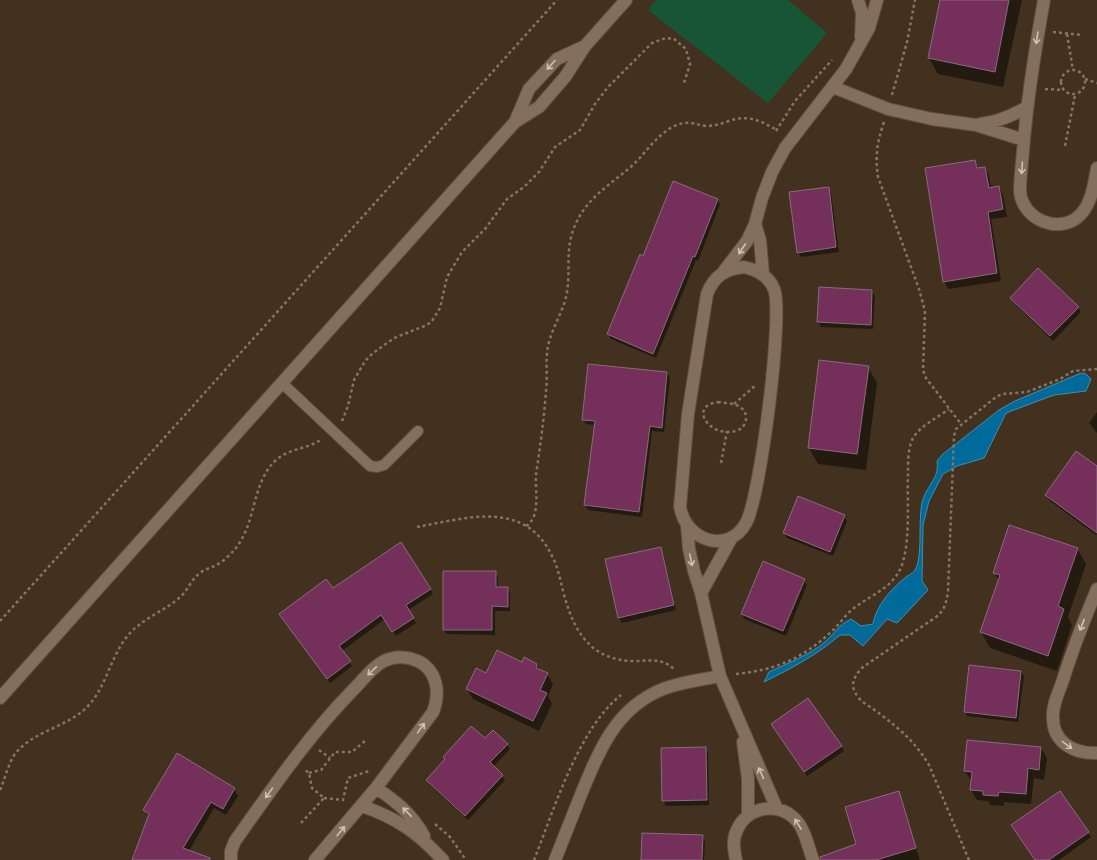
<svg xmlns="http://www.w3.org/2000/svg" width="1097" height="860" viewBox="0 0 1097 860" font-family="Raleway,sans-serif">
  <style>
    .green { fill: #185536 }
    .water { fill: #006a9a; stroke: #468dab }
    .shadow { fill: #0007 }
    .building { fill: #742f5b; stroke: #876d7b }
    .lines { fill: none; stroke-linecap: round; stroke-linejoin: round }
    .lane-casing { stroke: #5f4f3f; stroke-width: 12 }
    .street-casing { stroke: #5f4f3f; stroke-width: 14 }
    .path { stroke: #847666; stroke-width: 2.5; stroke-dasharray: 3 3; stroke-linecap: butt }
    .lane { stroke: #836f5b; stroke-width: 10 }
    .street { stroke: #836f5b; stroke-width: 12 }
    .oneway { stroke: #d0c2b5 }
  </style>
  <rect width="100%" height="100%" fill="#42311e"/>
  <path class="green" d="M656 0H788L827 33 768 103 648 10Z"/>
  <path class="water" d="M1081 373 1086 374 1091 379 1086 391 1054 395 1006 413 984 458 957 466 943 474 929 501 923 525 922 581 928 590 897 623 887 619 863 646 850 635H840C817 655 792 668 764 682L769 672C788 663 810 655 826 641 836 632 837 626 851 619L861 626 873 624C876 606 891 589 906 577 908 575 914 573 915 570 923 558 918 520 922 503 925 487 940 479 937 461L943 454 999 410 1015 401Z"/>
  <path class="shadow" d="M943 0H1022L1003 87 938 74 929 58Z
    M975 161 979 169 985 168 989 175 991 188 999 187 1003 195 1007 217 991 219 1001 281 948 289 944 281Z
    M828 188 831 193 839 252 801 257 798 252Z
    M717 199 720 204 698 261 696 260 656 358 611 339 608 334 644 257Z
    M820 288 872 291 875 296 873 329 821 327 818 322Z
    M1011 298 1078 307 1081 312 1053 341 1014 303Z
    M868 367 877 383 866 470 818 464 809 448Z
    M667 373 670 378 664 432 652 431 642 517 588 510 585 505 595 425 586 424 583 420Z
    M1097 412V433L1089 423Z
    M1097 467V534L1096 535 1050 501 1046 495Z
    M844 516 847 521 833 556 787 538 784 533Z
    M660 548 663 553 676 610 622 623 619 618Z
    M1077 548 1086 564 1068 617 1072 625 1057 671 990 648 981 632 999 581 994 572Z
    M495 572 498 577V588H508L510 593V611H495V635L447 634 444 630Z
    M804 580 807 585 786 636 744 619 742 614Z
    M332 589H430L433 594 408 610 416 623 396 636 385 619 342 651 352 666 330 683 280 614Z
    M522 663 537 665 540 671 547 674 553 684 548 696 552 704 539 731 473 699 467 689 486 675Z
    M1021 672 1024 676 1018 722 967 716 965 711Z
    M775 729 841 746 844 751 807 776Z
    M485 740 507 744 510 749 493 767 505 780 468 820 430 785 427 780 446 760Z
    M705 748 708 753 709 805 666 806 663 801Z
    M1041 748 1047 758 1044 780 1034 778 1031 804 1004 802V806L990 805 988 801 977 800 971 790 972 782 965 771Z
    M234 789 238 796 226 815 214 808 189 851 211 860H133L149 817 144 810Z
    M898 792 920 860H824L858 845Z
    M1088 833 1091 837 1059 860H1036Z
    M702 836 705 840 704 860H642Z"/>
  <path class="building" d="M940 0H1009L995 72 928 58Z
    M975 160 977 168 985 167 989 188 999 186 1003 209 988 212 997 273 943 282 925 168Z
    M673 181 718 199 695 257 693 256 653 354 607 334 640 254 643 256Z
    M829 187 836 247 797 253 789 192Z
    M1038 268 1079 307 1050 336 1010 298Z
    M819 287 872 290 871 325 817 322Z
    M819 360 869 366 857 454 808 448Z
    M588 364 667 372 662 428 650 426 639 512 584 505 595 421 582 420Z
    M1076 451 1097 466V533L1045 495Z
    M798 496 845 515 830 552 783 533Z
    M1009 525 1078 548 1058 606 1064 609 1048 656 980 632 1000 575 993 573Z
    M401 542 431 589 406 605 414 618 392 632 381 615 339 646 351 661 327 679 279 614 326 579 333 588Z
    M661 547 674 605 618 618 605 559Z
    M763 561 805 579 783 631 741 614Z
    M443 571H496V587H508V607L492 606V630H443Z
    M497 650 522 662 524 657 537 664 536 668 548 673 540 690 547 693 533 721 466 689 476 668 486 673Z
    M969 665 1021 671 1016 718 964 712Z
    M808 698 842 746 804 772 771 724Z
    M471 726 485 738 493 730 508 744 490 762 503 775 465 816 426 780 445 759 443 757Z
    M967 740 1041 747 1039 770 1028 768 1026 794 999 792 998 796 983 795V791L970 790 972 772 964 771Z
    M706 747 707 800 662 801 661 748Z
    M177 753 235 788 223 809 211 802 183 848 210 858V860H132L149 814 143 810Z
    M899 791 916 848 876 860H820V857L856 844 845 807Z
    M1060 791 1089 832 1049 860H1035L1011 825Z
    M642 833 703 835 702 860H641Z"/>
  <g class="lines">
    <g class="lane-casing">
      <path id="lane" d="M282 383 370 466 377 467 384 465 418 431"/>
    </g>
    <g class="street-casing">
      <path id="street" d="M858 0 862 13 861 37
        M1044 0C1035 50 1027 100 1023 151 1022 164 1020 178 1020 191 1022 220 1061 236 1081 214 1092 202 1094 184 1097 168
        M833 87 888 109 932 119 976 125 1024 140
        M515 122 529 89 557 59 585 46
        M980 124C998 122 1012 116 1027 107
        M755 224 760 240 763 274
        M744 267C757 270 769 276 774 289 784 313 760 499 746 523 728 555 686 541 680 507L688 414 707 294C714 276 725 269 744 267Z
        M724 271 747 241 755 224 762 198 772 172 785 148 846 69 869 28 877 0
        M687 526 689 549 694 571 701 593 720 676 777 809
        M1097 589C1084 620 1072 651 1062 683 1058 694 1052 706 1053 718 1053 743 1075 754 1097 753
        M701 593 732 537
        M0 698 515 122 539 107 565 77 585 46 626 0
        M743 742 748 779V815
        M376 788C396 801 413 815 424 836
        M362 806C397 818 418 833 443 860
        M231 860V851L235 841C272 789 308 736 353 690 362 681 372 667 384 661 400 653 423 658 432 674 439 687 438 699 433 712L376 788 315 860
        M555 860C564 837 573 815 582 792 600 749 616 708 663 689 681 682 701 680 720 676
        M736 860C734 850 732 840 737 830 746 808 776 801 794 818 805 828 808 847 813 860"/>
    </g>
    <path class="path" d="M1053 32 1082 35
      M1067 34 1073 70
      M1061 82a12 12 0 1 1 24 0a12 12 0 1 1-24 0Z
      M1085 79 1097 83
      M1045 89 1063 90
      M892 95 907 42 915 0
      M884 122C877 142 875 156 878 177L919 289 925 311 923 370 926 378 961 424
      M776 131 795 101 832 60
      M1065 146 1075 95
      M718 402C725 403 734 403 740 407 750 413 747 428 736 431 709 438 688 406 718 402Z
      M734 404 756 385
      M342 421 348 406 354 380 365 361 373 353 394 338 427 325 432 321 440 308 447 277 462 252 485 229 507 199 524 187 539 172 555 147 580 130 595 104 608 87 652 43 666 38 674 39 686 49 690 64 684 83
      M721 463 727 431
      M526 526C541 517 535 491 536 475 540 447 544 420 546 391 548 377 545 361 548 346 552 327 564 311 567 292 571 267 564 247 577 221 590 195 613 183 634 164 648 150 664 125 685 123 692 122 698 125 706 126 714 126 721 124 729 121 748 114 761 121 777 130
      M417 527C466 518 525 499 552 556 558 567 560 579 563 591 569 613 575 631 592 647 602 655 615 660 629 661 646 662 660 656 674 669
      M0 621 557 0
      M736 674C775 670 802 659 831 632 839 625 845 615 854 608 874 593 898 586 904 558 910 533 907 500 908 473 908 463 908 450 912 440 919 426 937 418 949 409
      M319 750 330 758
      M309 773 321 770 335 752H352L366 740
      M0 790C5 779 8 764 15 754 33 731 65 728 86 708 107 688 110 655 130 633 144 618 164 611 179 598 188 591 191 579 200 573 205 569 211 568 216 565 223 562 230 555 235 549 257 523 251 483 276 460 290 448 308 449 322 439
      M324 798 343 800 348 778 369 771
      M301 823 324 798 312 788 309 773 305 770
      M435 824 450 837 466 860
      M534 860C554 810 578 729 621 695
      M969 860 929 765C916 743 900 729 880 714 873 708 860 702 856 694 849 683 856 674 863 667L936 617C945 610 946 603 948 592L954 436 956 429 996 397 1002 394 1027 392 1060 379 1073 371 1097 369"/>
    <use href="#lane" class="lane"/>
    <use href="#street" class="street"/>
  </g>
  <defs><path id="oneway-shaft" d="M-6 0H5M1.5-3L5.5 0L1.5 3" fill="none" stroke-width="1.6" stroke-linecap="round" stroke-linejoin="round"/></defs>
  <g class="oneway">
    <use href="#oneway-shaft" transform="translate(1037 38) rotate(99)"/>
    <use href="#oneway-shaft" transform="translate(551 65) rotate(132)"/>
    <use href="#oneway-shaft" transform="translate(1022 168) rotate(94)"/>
    <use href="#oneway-shaft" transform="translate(742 249) rotate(123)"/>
    <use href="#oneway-shaft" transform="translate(691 560) rotate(78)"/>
    <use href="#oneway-shaft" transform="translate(1082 625) rotate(111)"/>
    <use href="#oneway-shaft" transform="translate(372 671) rotate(136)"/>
    <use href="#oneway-shaft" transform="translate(421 728) rotate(-54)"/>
    <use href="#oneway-shaft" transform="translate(1067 745) rotate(36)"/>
    <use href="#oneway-shaft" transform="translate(761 773) rotate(-114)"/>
    <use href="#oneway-shaft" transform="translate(269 793) rotate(126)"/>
    <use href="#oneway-shaft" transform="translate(407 812) rotate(-134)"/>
    <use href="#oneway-shaft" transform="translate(798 824) rotate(-122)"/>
    <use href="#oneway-shaft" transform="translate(341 831) rotate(-50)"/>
  </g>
</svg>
